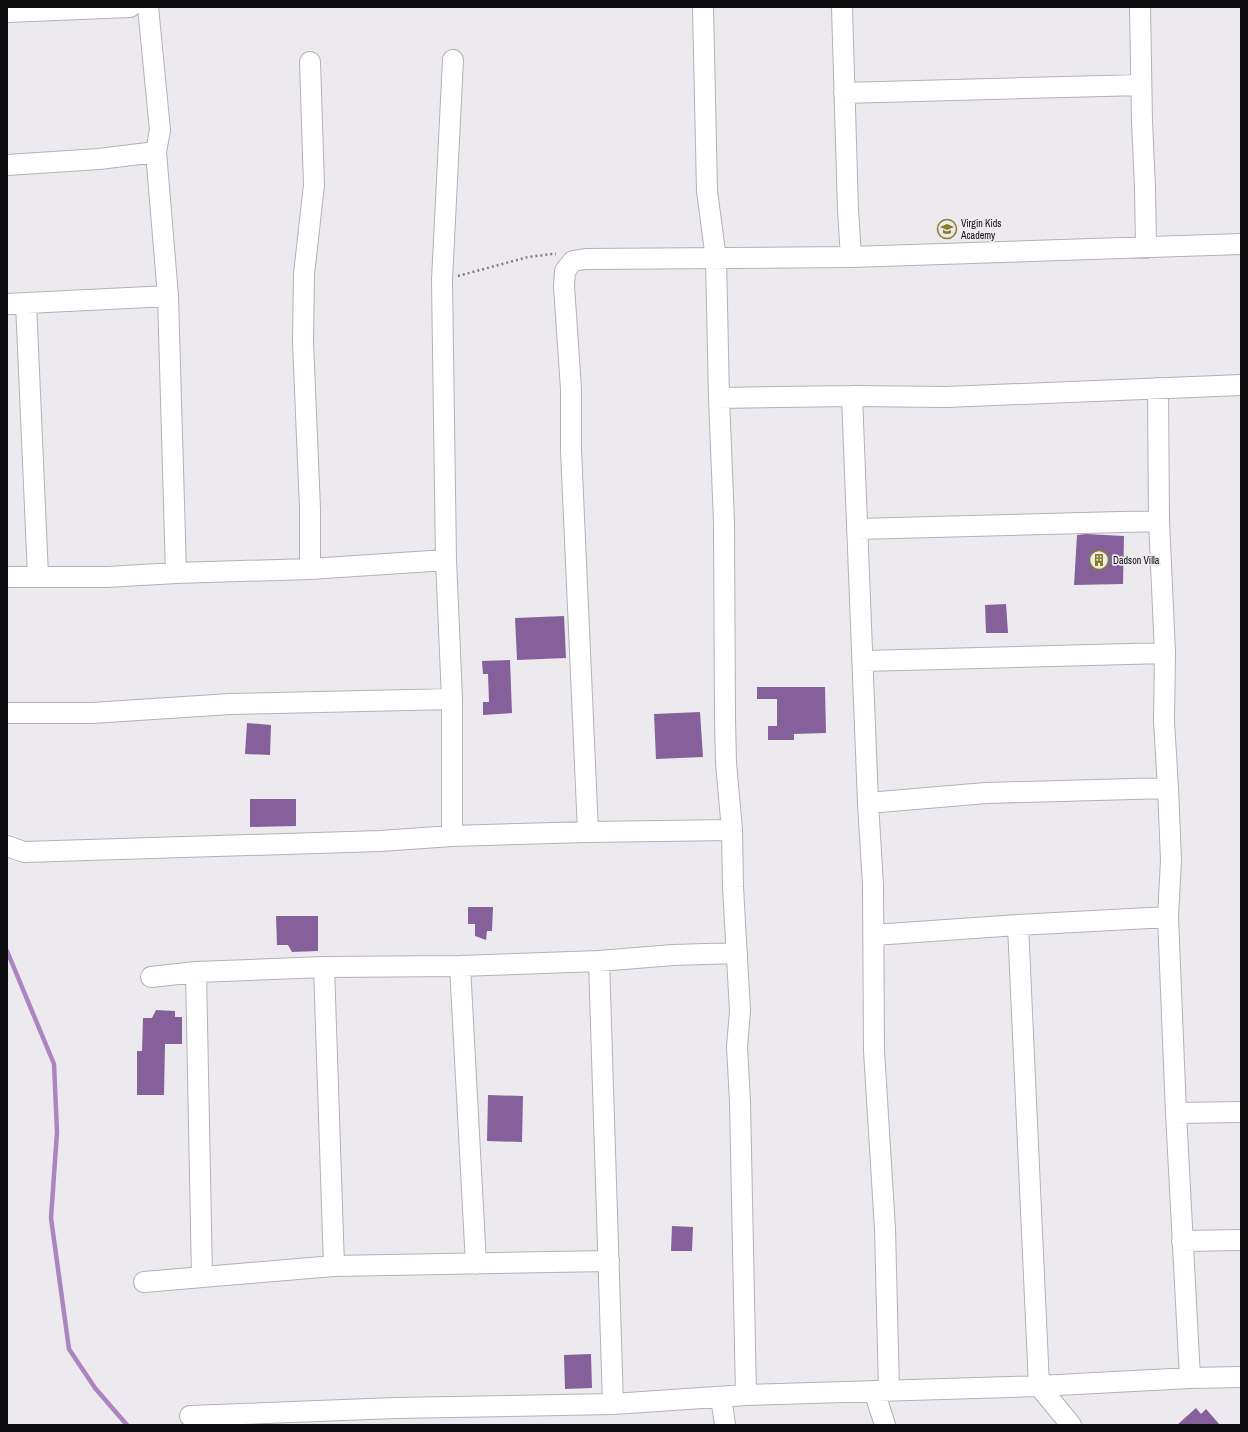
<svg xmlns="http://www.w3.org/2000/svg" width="1248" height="1432" viewBox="0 0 1248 1432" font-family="'Archivo Narrow',sans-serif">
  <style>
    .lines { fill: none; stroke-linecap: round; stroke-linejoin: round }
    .stream { stroke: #ab84c0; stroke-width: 4.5 }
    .building { fill: #86609a }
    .minor-casing { stroke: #b4b1b6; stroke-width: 22 }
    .path { stroke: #817f83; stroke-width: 2.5; stroke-dasharray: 2 3; stroke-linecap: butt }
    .minor { stroke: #fff; stroke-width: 20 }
    .labels { text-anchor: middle; stroke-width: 3.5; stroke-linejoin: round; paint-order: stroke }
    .poi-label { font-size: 10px; fill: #0d0c0e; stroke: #edeaef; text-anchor: start }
  </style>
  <rect width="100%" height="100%" fill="#edeaef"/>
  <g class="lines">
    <path class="stream" d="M7 951 54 1064 57 1132 51 1218 69 1349 95 1388 127 1425"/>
  </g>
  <path class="building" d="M1086 534 1124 536 1123 584 1074 585 1077 535Z
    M1006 604 1008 633H986L985 605Z
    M564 616 566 658 517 660 515 618Z
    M510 660 512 713 483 715V702H489L488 674H483L482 661Z
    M757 687H825L826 733 794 734V740H768V726H777V699H757Z
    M700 712 703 757 656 759 654 714Z
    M247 723 271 725 270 755 245 754Z
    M250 799H296V826L250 827Z
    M468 907H493L492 931H487L486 940 475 936V924H468Z
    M276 916H318V951L292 952 288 945H277Z
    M156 1010 175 1011V1017H182V1044H165L164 1095H137V1051H142L143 1018H152Z
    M488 1095 523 1096 522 1142 487 1141Z
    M672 1226 693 1227 692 1251H671Z
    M591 1354 592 1388 565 1389 564 1355Z
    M1196 1408 1201 1414 1206 1409 1220 1425H1177Z"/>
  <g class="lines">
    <g class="minor-casing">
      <path id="minor" d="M148 7 160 130 156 152 168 296 176 573
        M842 7 848 210 851 257
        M1140 7 1142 122 1145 188 1146 248
        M7 12 130 7
        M310 62 314 185 304 274 303 342 310 509V569
        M844 93 1141 85
        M7 165 99 159 156 152
        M26 303 38 576
        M7 304 168 296
        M1158 388 1159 521 1165 653 1164 721 1168 788 1171 860 1168 917 1176 1113 1190 1378
        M852 396 868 803 873 885 874 1051 885 1229 889 1390
        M719 398 852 396 946 397 1241 385
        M857 529 1159 521
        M7 577H107L176 573 310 569 446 560
        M863 661 1165 653
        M7 713H92L230 704 452 699
        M868 803 986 793 1168 788
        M588 832 571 450V389L564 286 565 271 573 261 585 259 851 257 1241 244
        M452 836V699L446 560 442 280 453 60
        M7 846 24 852 380 841 452 836 588 832 732 830
        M1018 925 1039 1386 1071 1425
        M874 935 1018 925 1168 917
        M599 961 613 1404
        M460 966 476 1264
        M324 967 334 1266
        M196 972 202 1277
        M151 977 196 972 324 967 460 966 599 961 673 955 737 953
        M1176 1113 1241 1112
        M1182 1241 1241 1240
        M144 1282 334 1266 609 1261
        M874 1391 885 1425
        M746 1395 1039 1386 1190 1378 1241 1377
        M721 1397 725 1425
        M190 1416 395 1408 613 1404 746 1395 740 1102 737 1047 740 1011 733 887 732 830 726 763 725 720 724 522 719 398 716 259 707 191 703 7"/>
    </g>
    <path class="path" d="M458 276 528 257 552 254H556"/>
    <use href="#minor" class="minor"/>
  </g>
  <defs>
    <g id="school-ring" transform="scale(1)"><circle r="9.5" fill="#edeaef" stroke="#877e25" stroke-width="1.5"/><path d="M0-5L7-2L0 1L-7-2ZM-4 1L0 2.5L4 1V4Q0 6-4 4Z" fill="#877e25"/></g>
    <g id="building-ring" transform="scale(1)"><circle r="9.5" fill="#edeaef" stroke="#877e25" stroke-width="1.5"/><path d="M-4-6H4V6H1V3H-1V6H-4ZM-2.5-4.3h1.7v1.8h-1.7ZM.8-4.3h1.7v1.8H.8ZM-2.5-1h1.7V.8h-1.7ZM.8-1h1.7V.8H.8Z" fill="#877e25"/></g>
  </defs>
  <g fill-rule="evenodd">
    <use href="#school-ring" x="947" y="229"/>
    <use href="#building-ring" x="1099" y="560"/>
  </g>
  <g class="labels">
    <g class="poi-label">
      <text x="961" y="227">Virgin Kids<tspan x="961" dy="12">Academy</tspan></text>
      <text x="1113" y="564">Dadson Villa</text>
    </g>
  </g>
  <rect width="1248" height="1432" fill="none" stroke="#0d0c0e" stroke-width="16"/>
</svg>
